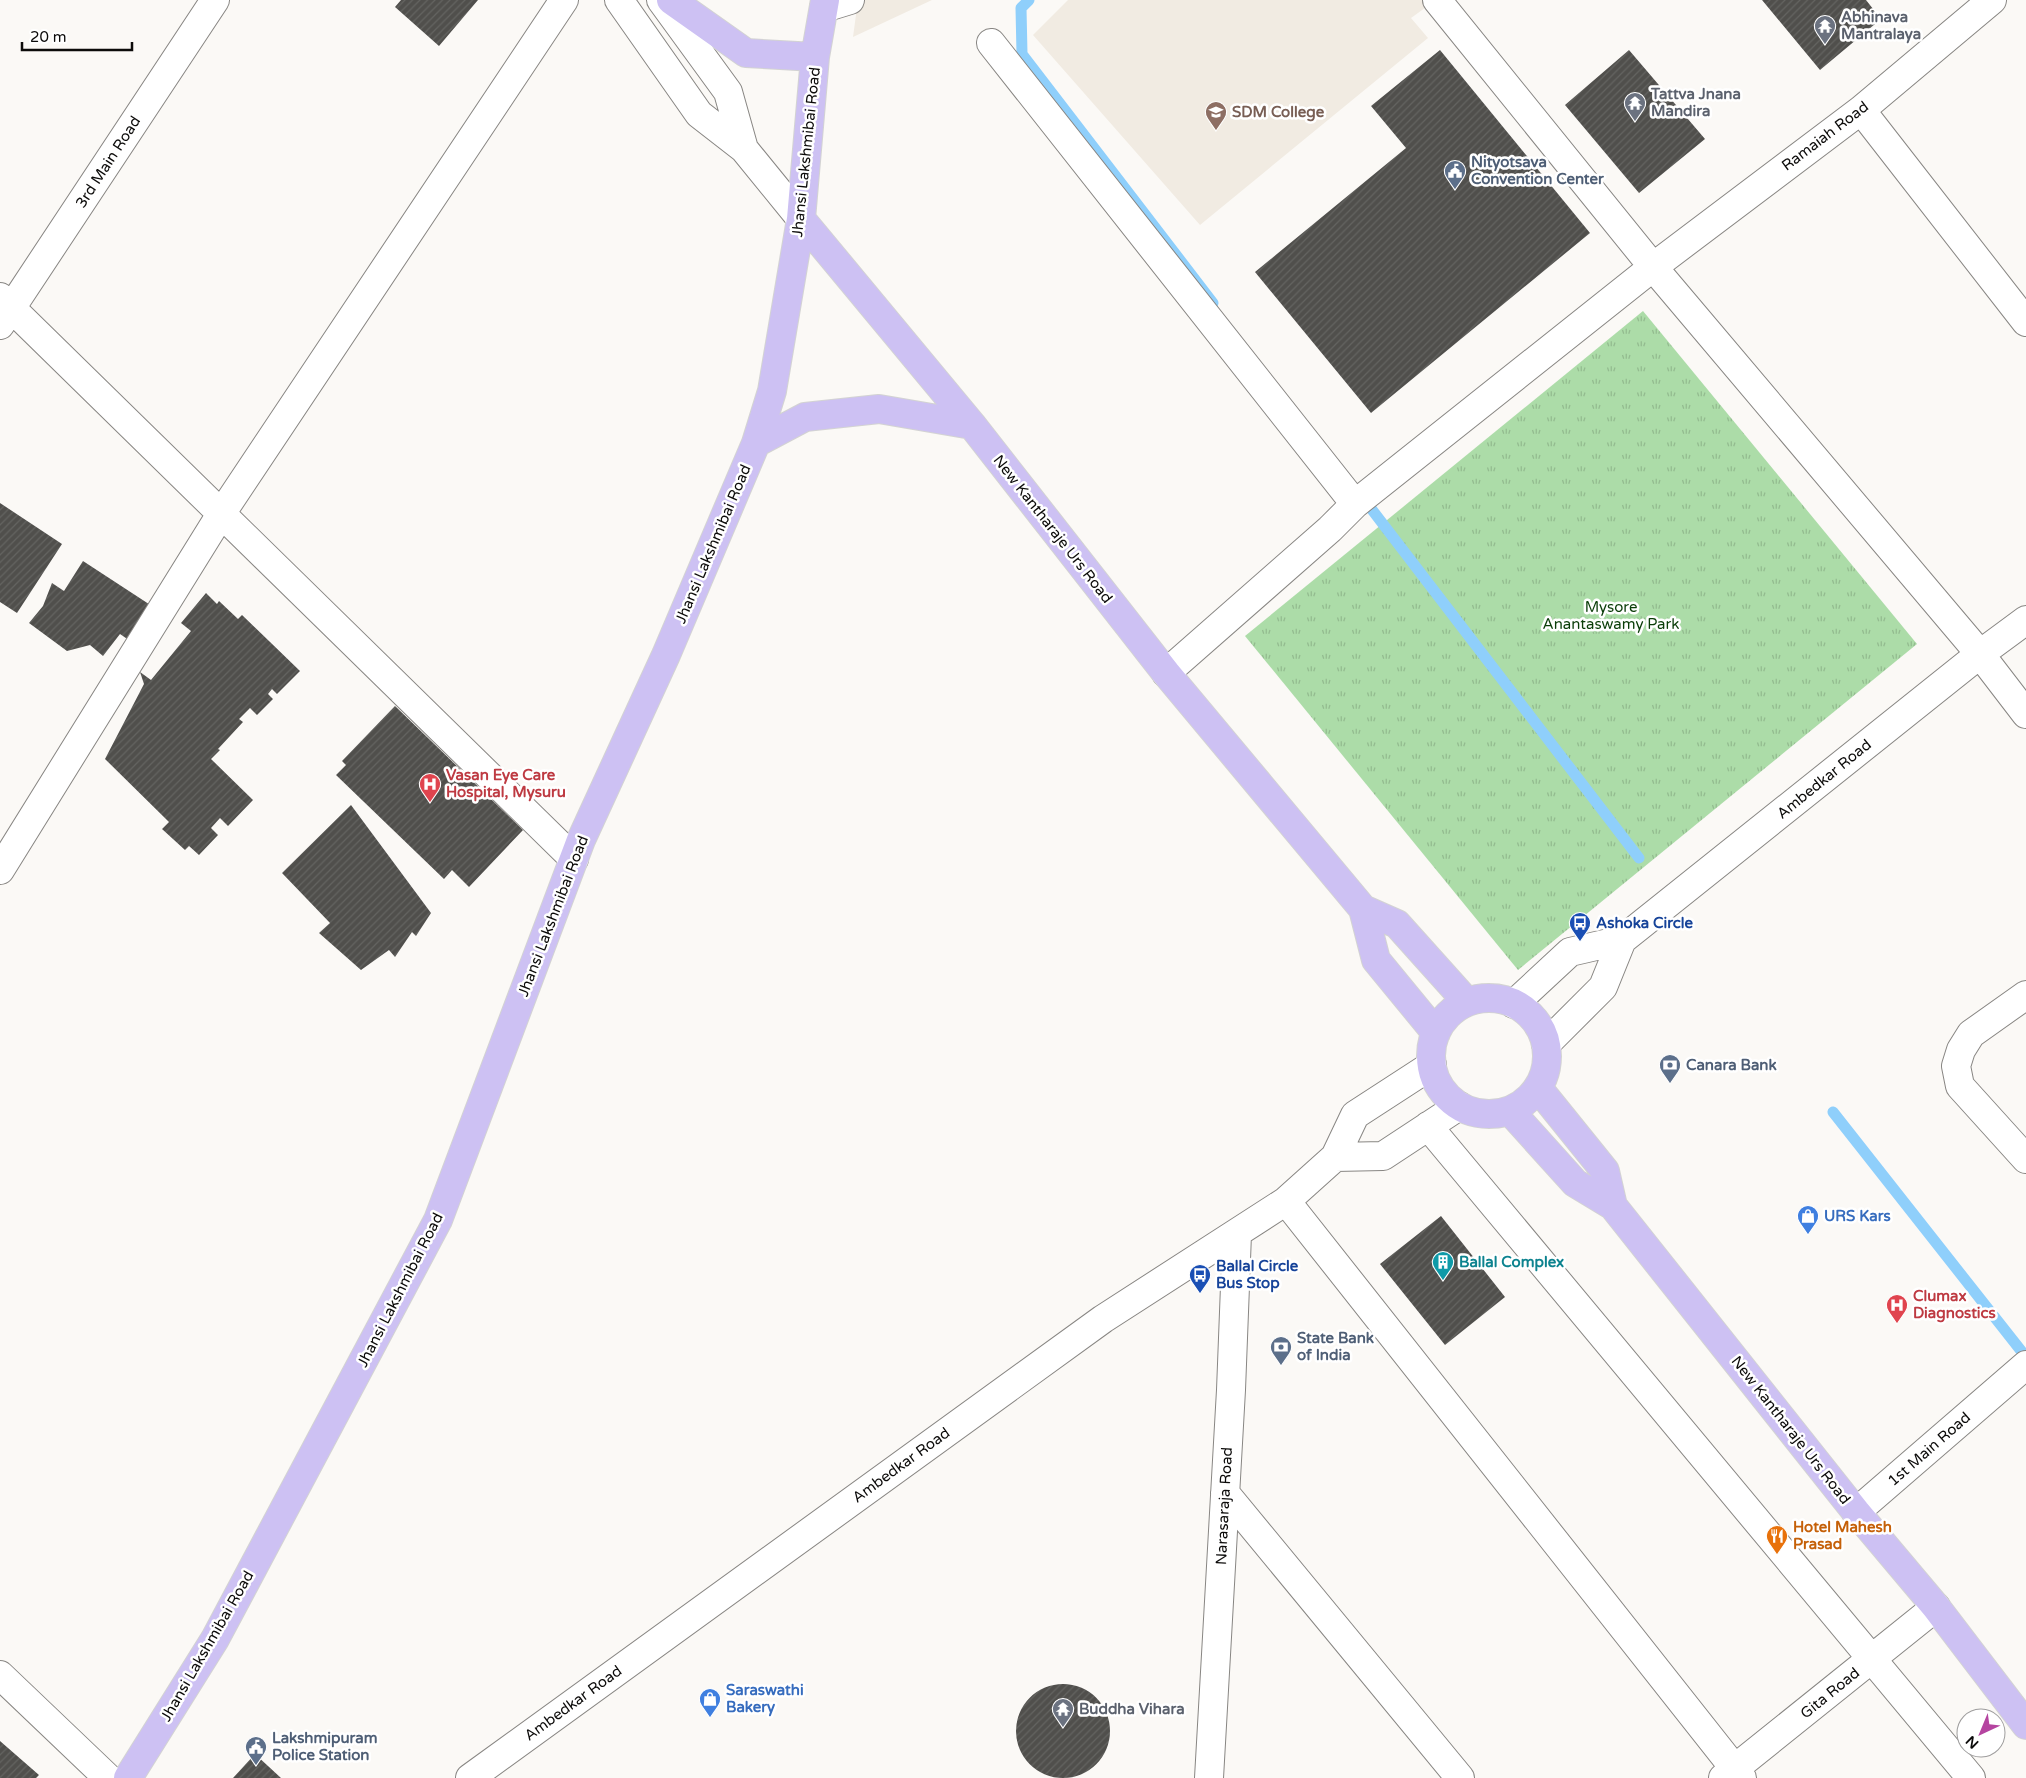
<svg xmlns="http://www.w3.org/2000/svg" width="2026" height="1778" viewBox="0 0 2026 1778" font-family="'Varela Round',sans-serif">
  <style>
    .built { fill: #f1ebe2 }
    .park { fill: url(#park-tufts) }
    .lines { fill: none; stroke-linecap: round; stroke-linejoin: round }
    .stream { stroke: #8fcffb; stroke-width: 11 }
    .building { fill: url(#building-hatch) }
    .minor-casing { stroke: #888683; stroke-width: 30 }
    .major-casing { stroke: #d3d3d3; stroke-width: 30 }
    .minor { stroke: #fff; stroke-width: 28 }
    .major { stroke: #cdc1f3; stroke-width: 28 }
    .labels { text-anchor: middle; stroke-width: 5; stroke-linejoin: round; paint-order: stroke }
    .worship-label { font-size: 15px; font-weight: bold; fill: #5b616d; stroke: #fff; text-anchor: start }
    .education-label { font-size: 15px; font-weight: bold; fill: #785e54; stroke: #fff; text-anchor: start }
    .street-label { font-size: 15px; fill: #0c0b0a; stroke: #fff }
    .service-label { font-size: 15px; font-weight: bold; fill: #4e5e75; stroke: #fff; text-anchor: start }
    .park-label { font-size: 15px; fill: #0a3d08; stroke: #fff }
    .health-label { font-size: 15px; font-weight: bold; fill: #be3a42; stroke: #fff; text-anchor: start }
    .transit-label { font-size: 15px; font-weight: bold; fill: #164399; stroke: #fff; text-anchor: start }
    .shop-label { font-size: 15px; font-weight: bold; fill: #366cbe; stroke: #fff; text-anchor: start }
    .culture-label { font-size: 15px; font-weight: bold; fill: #0d838f; stroke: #fff; text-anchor: start }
    .food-label { font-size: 15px; font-weight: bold; fill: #c56008; stroke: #fff; text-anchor: start }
  </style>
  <defs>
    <pattern id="park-tufts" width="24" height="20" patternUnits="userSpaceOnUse" patternTransform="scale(1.25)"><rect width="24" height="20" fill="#acdca8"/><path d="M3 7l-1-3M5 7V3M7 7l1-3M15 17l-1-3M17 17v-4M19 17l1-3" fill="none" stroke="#93bb8f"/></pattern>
    <pattern id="building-hatch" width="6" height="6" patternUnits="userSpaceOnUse" patternTransform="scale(1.25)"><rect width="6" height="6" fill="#504f4c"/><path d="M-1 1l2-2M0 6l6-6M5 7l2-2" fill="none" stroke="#646461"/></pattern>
  </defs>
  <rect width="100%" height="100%" fill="#fbf9f6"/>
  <path class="built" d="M858 0H932L853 37Z
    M1068 0H1436L1411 18 1428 38 1200 225 1033 35Z"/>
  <path class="park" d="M1643 311 1917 644 1518 970 1245 636Z"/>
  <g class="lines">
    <path class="stream" d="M1029 0 1021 8 1022 54 1213 303
      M1363 498 1639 858
      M1833 1112 2026 1357"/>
  </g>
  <path class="building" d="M401 0H478L439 46 395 7Z
    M1762 0H1866L1881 19 1820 70Z
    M1440 50 1590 233 1371 413 1255 272 1406 148 1371 106Z
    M1629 50 1705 139 1639 193 1565 105Z
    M0 503 62 544 17 613 0 602Z
    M83 561 158 610 136 645 120 634 103 656 90 645 67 651 29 623 43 606 52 583 64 591Z
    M206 593 217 604 219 601 238 619 242 615 300 671 277 694 272 689 268 694 273 699 257 715 250 708 239 719 243 722 218 749 220 750 211 759 253 800 228 826 220 818 211 828 218 835 199 855 189 846 185 850 162 829 169 822 105 759 144 684 140 672 151 680 191 631 181 623Z
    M395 706 523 830 469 887 452 870 444 879 336 775 346 765 342 761Z
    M351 805 431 913 416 936 412 932 395 957 389 950 361 970 319 933 330 923 282 873Z
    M1441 1216 1505 1297 1445 1345 1380 1264Z
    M1016 1731a47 47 0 1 1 94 0a47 47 0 1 1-94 0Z
    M0 1741 39 1775 36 1778H0Z
    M255 1754 281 1778H233Z"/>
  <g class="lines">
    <g class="minor-casing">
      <path id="minor" d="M619 0 699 114 744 149 801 219
        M661 0 728 92 744 149
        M1437 0 1653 267 1980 654 2026 714
        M824 8 850 0
        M991 43 1355 504
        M1861 110 2026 322
        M0 297 574 859
        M0 325 215 0
        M1166 673 1330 529 1355 504 1653 267 1861 110 1992 0
        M0 870 221 514 564 0
        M2026 995 1971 1034 1961 1050 1956 1066 1960 1086 2026 1159
        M1514 1004 1570 952 1622 940 1980 654 2026 620
        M1546 1044 1603 987 1622 940
        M1428 1126 1971 1778
        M1335 1157 1383 1156 1459 1106
        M1286 1201 1742 1778
        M1225 1493 1460 1778
        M1856 1512 2026 1365
        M0 1675 108 1778
        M470 1778 1103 1319 1286 1201 1335 1157 1355 1115 1432 1065
        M1209 1778 1231 1390 1237 1234
        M1723 1778 1936 1607"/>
    </g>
    <g class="major-casing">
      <path id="major" d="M671 0 746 53 815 57
        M801 219 972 425 1166 673 1363 909 1376 960 1436 1033
        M756 443 805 417 879 409 972 425
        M1363 909 1397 924 1467 1002
        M1431 1056a58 58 0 1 1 116 0a58 58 0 1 1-116 0Z
        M1538 1088 1605 1171 1613 1206
        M1510 1111 1575 1183 1613 1206 1856 1512 1936 1607 2026 1725
        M128 1778 215 1639 438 1220 581 840 666 655 756 443 772 391 801 219 815 57 825 0"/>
    </g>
    <use href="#minor" class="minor"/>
    <use href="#major" class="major"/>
  </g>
  <defs>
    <g id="temple-pin" transform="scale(1.125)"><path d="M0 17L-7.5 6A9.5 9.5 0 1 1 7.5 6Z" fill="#6b7280" stroke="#fff"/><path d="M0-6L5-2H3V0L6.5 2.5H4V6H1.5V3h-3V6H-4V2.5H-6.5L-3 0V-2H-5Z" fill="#fff"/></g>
    <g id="university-pin" transform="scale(1.125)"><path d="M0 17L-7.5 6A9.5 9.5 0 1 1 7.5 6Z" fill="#8d6e63" stroke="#fff"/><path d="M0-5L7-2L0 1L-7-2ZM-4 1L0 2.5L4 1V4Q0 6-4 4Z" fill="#fff"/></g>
    <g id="civic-pin" transform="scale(1.125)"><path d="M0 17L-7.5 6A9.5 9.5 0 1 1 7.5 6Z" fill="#5c6f8a" stroke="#fff"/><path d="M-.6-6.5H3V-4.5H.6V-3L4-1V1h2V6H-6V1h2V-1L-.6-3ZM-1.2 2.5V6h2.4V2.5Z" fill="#fff"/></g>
    <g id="hospital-pin" transform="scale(1.125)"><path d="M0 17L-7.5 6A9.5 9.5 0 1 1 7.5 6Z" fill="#e0444e" stroke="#fff"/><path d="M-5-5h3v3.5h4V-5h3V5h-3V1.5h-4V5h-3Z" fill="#fff"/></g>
    <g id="bus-pin" transform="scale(1.125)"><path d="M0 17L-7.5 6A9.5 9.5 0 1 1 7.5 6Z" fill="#1a4fb4" stroke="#fff"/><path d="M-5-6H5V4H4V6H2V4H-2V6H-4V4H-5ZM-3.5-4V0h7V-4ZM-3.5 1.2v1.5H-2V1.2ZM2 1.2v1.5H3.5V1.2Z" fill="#fff"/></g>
    <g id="bank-pin" transform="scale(1.125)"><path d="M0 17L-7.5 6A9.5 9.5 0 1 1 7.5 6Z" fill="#5c6f8a" stroke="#fff"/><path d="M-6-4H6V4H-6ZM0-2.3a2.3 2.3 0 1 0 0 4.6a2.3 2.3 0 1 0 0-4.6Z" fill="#fff"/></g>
    <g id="shop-pin" transform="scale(1.125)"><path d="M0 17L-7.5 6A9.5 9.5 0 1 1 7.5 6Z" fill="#3f7fe0" stroke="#fff"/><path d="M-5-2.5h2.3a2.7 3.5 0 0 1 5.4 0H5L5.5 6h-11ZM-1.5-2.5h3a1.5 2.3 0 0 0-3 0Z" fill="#fff"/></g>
    <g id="building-pin" transform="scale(1.125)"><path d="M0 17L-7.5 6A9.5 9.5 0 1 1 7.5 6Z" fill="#0f9aa8" stroke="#fff"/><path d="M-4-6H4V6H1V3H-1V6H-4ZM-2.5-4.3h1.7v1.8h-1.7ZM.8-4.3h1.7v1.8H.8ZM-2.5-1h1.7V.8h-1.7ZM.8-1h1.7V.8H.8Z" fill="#fff"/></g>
    <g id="restaurant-pin" transform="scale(1.125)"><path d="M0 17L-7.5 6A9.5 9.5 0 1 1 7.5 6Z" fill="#e8710a" stroke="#fff"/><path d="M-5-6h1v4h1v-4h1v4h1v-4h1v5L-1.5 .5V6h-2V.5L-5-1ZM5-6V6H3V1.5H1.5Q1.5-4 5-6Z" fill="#fff"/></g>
  </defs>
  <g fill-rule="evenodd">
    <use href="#temple-pin" x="1825" y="26"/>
    <use href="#temple-pin" x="1635" y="103"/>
    <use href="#university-pin" x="1216" y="112"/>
    <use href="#civic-pin" x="1455" y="171"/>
    <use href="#hospital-pin" x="430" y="784"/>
    <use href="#bus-pin" x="1580" y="923"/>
    <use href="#bank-pin" x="1670" y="1065"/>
    <use href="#shop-pin" x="1808" y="1216"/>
    <use href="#building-pin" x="1443" y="1262"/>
    <use href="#bus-pin" x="1200" y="1275"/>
    <use href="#hospital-pin" x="1897" y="1305"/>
    <use href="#bank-pin" x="1281" y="1347"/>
    <use href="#restaurant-pin" x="1777" y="1536"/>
    <use href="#shop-pin" x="710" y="1699"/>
    <use href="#temple-pin" x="1063" y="1709"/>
    <use href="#civic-pin" x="256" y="1747"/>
  </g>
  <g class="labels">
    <g class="worship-label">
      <text x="1841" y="22">Abhinava<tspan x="1841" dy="17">Mantralaya</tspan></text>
      <text x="1651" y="99">Tattva Jnana<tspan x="1651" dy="17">Mandira</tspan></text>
      <text x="1079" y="1714">Buddha Vihara</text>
    </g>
    <g class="education-label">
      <text x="1232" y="117">SDM College</text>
    </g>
    <g class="street-label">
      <text transform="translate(1825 136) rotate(-37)" y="5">Ramaiah Road</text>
      <text transform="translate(806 152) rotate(-84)" y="5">Jhansi Lakshmibai Road</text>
      <text transform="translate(108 162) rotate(-57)" y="5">3rd Main Road</text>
      <text transform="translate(1053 529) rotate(52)" y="5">New Kantharaje Urs Road</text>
      <text transform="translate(713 544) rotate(-67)" y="5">Jhansi Lakshmibai Road</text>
      <text transform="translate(1824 779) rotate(-39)" y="5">Ambedkar Road</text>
      <text transform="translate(553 916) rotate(-69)" y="5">Jhansi Lakshmibai Road</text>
      <text transform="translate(400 1290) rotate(-63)" y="5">Jhansi Lakshmibai Road</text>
      <text transform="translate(1791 1430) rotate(52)" y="5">New Kantharaje Urs Road</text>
      <text transform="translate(1929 1449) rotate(-41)" y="5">1st Main Road</text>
      <text transform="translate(901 1465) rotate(-36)" y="5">Ambedkar Road</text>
      <text transform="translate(1224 1506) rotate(-87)" y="5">Narasaraja Road</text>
      <text transform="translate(207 1646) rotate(-60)" y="5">Jhansi Lakshmibai Road</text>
      <text transform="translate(1830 1693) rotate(-39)" y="5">Gita Road</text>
      <text transform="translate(573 1703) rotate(-36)" y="5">Ambedkar Road</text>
    </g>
    <g class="service-label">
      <text x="1471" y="167">Nityotsava<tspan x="1471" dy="17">Convention Center</tspan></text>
      <text x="1686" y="1070">Canara Bank</text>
      <text x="1297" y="1343">State Bank<tspan x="1297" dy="17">of India</tspan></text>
      <text x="272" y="1743">Lakshmipuram<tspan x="272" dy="17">Police Station</tspan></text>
    </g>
    <g class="park-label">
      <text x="1611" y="612">Mysore<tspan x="1611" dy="17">Anantaswamy Park</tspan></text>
    </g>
    <g class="health-label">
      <text x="446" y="780">Vasan Eye Care<tspan x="446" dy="17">Hospital, Mysuru</tspan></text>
      <text x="1913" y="1301">Clumax<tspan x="1913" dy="17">Diagnostics</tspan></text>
    </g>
    <g class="transit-label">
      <text x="1596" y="928">Ashoka Circle</text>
      <text x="1216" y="1271">Ballal Circle<tspan x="1216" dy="17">Bus Stop</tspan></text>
    </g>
    <g class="shop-label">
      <text x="1824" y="1221">URS Kars</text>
      <text x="726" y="1695">Saraswathi<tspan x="726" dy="17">Bakery</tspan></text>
    </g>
    <g class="culture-label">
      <text x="1459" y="1267">Ballal Complex</text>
    </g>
    <g class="food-label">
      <text x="1793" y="1532">Hotel Mahesh<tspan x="1793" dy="17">Prasad</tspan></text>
    </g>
  </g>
  <g transform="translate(1981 1733) rotate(224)"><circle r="24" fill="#ffffff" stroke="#9e9d9d"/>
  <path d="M0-4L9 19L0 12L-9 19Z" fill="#b544a0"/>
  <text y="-8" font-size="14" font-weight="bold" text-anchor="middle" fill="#0c0b0a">N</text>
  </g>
  <path d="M22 42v8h110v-8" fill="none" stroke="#0c0b0a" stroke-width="2.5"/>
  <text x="30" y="42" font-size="15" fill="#0c0b0a" stroke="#ffffff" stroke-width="4" paint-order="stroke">20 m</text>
</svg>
